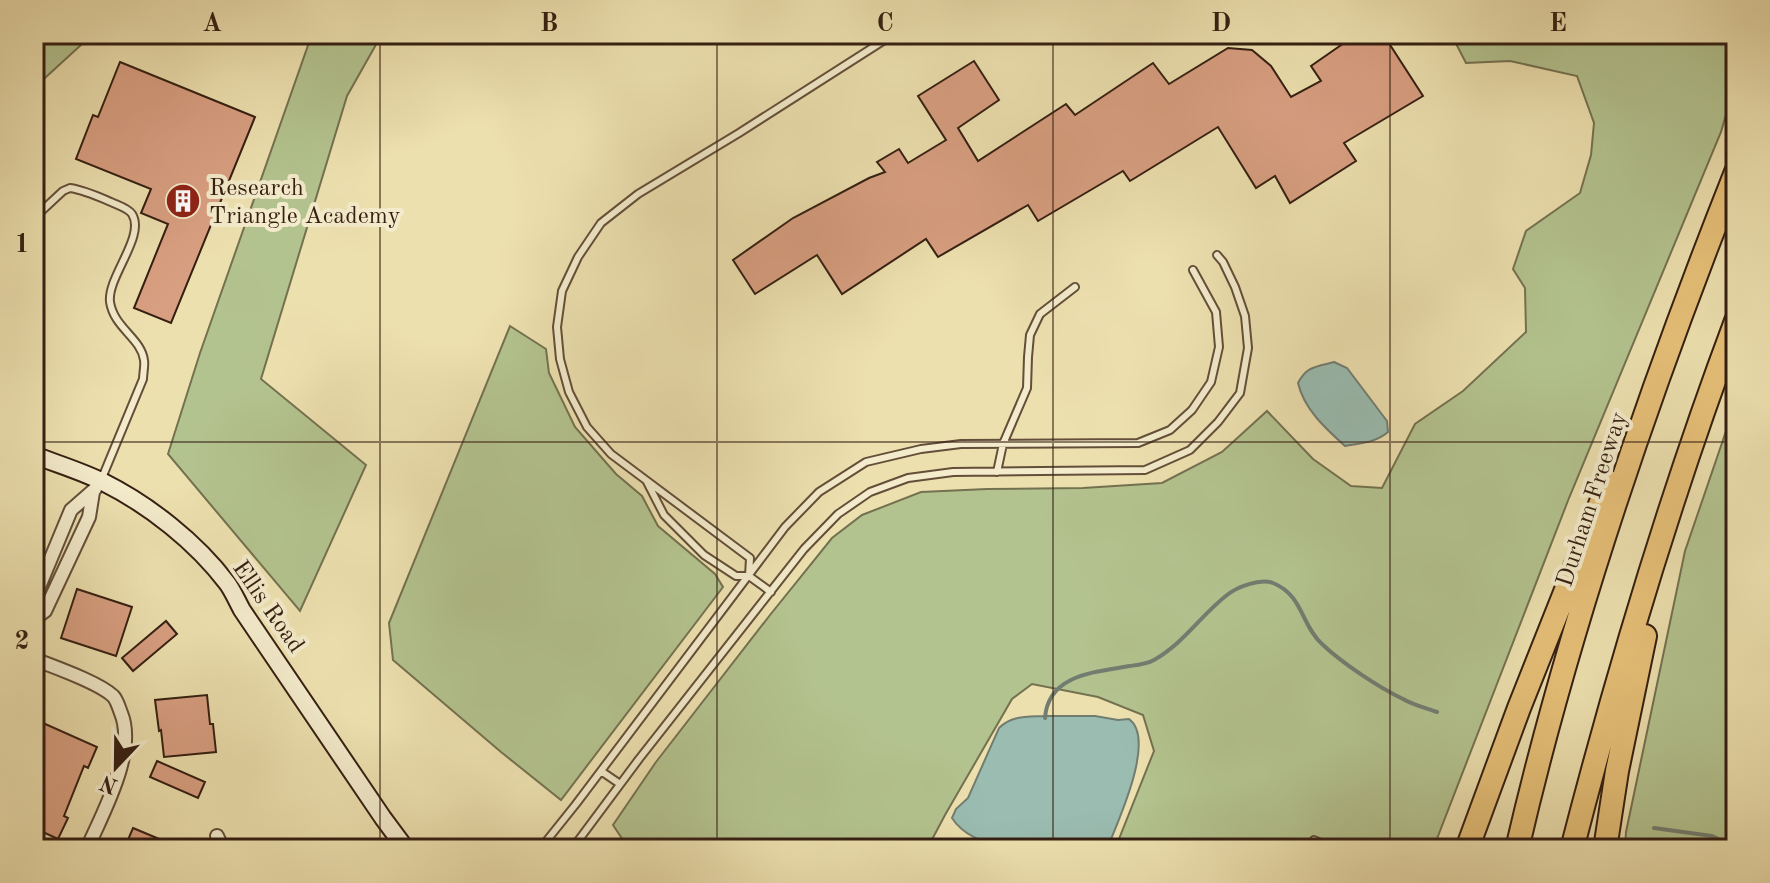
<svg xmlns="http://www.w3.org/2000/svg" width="1770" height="883" viewBox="0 0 1770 883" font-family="'Old Standard TT',serif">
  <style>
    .green { fill: #b3c38f; stroke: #747150; stroke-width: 2 }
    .water { fill: #9abcb1; stroke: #727d71; stroke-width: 2 }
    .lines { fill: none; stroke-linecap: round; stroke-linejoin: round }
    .stream { stroke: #727d71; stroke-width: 4 }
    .building { fill: #d89f81; stroke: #351f12; stroke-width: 2 }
    .lane-casing { stroke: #634f39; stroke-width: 10 }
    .street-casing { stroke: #634f39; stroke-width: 16 }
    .secondary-casing { stroke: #351f12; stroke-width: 20 }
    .highway-casing { stroke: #351f12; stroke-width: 26 }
    .lane { stroke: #f3ebcb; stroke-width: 6 }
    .street { stroke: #f3ebcb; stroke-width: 12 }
    .secondary { stroke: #f3ebcb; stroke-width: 16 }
    .highway { stroke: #e6c078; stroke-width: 22 }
    .grid { fill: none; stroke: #351f12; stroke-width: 2; stroke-opacity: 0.55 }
    .labels { text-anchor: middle; stroke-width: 8; stroke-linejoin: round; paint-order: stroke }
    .poi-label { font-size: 24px; fill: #351f12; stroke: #f3ebcb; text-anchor: start }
    .street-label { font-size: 24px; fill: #351f12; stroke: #f3ebcb }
    .neatline { fill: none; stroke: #351f12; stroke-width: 3 }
    .grid-label { font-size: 26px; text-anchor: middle; font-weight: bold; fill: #351f12 }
  </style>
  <rect width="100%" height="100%" fill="#ede0af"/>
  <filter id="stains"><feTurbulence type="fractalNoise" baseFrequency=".0025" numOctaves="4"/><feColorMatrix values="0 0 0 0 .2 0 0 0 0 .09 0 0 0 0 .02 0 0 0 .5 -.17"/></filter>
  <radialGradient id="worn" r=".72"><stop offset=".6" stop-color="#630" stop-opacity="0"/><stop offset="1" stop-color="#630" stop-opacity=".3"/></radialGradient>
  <path class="green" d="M34 34H93L34 88Z
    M312 34H382L347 96 261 379 366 465 300 611 168 454 200 353Z
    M1451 34H1736V86L1731 97 1721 132 1569 498 1433 849H1115L1154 751 1143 715 1098 697 1032 684 1012 699 945 815 927 849H629L613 825 656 762 770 615 832 538 862 515 921 492 987 489 1083 488 1162 483 1222 452 1267 411 1313 459 1351 486 1382 488 1415 424 1463 391 1526 332 1525 288 1513 269 1526 231 1580 193 1591 155 1594 123 1577 76 1510 61 1466 63Z
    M510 326 546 349 549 373 575 427 616 474 642 496 658 526 715 574 723 587 561 800 501 752 393 660 389 623Z
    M1736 402V849H1625L1626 832 1685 551Z"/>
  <path class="water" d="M1334 362 1347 368 1387 421 1388 432C1375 443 1361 443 1345 446 1325 428 1304 409 1298 383 1307 366 1316 367 1334 362Z
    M1045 716H1095L1118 720 1129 719C1157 739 1117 823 1107 849 1063 849 979 860 952 818L956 809 968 798 999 728C1012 715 1028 717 1045 716Z"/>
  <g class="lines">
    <path class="stream" d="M1045 718C1048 674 1096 672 1130 666 1138 665 1147 664 1154 660 1184 643 1201 615 1227 595 1237 587 1260 578 1273 583 1303 595 1301 625 1322 644 1342 663 1378 687 1403 699 1413 705 1426 708 1437 712
      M1654 828 1712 836 1736 847"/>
  </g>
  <path class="building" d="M1357 34H1383L1423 96 1344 143 1356 161 1290 203 1275 176 1256 188 1218 127 1130 181 1123 171 1038 221 1028 205 938 257 926 239 842 294 817 255 755 294 733 260 793 218 869 178 885 172 877 162 899 149 908 163 946 140 918 96 974 61 999 100 958 128 978 161 1066 104 1075 115 1153 63 1169 84 1228 48 1252 50 1271 66 1291 97 1321 81 1311 66Z
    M120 62 255 117 171 323 134 308 168 224 141 213 151 189 76 159 93 115 98 117Z
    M77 589 132 607 116 656 61 638Z
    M166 621 177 634 133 671 122 658Z
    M207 695 210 724H213L216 752 164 757 161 730 159 731 155 700Z
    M34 719 97 747 88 768 84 766 64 816 68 818 58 839 34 828Z
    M157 761 205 782 198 798 150 777Z
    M133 828 183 849H124Z"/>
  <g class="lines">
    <g class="lane-casing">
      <path id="lane" d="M34 218 63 191 70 188C84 190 97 196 111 202 117 205 128 208 132 214 146 236 107 277 110 302 114 328 141 338 144 360 145 366 143 373 143 379L102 478
        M997 472 1003 444 1027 388 1028 357 1030 335 1040 314 1075 287
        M647 482 664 515 704 555 736 576H749L771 592
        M749 576 750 558 611 454 587 427 569 392 560 359 557 327 562 291 578 257 601 223 638 194 739 133 894 34
        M601 771 620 784
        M540 849 576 804 785 527 819 492 866 462 921 449 961 444 1138 443 1170 430 1192 410 1211 382 1219 347 1216 312 1193 270
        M572 849 639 759 804 549 838 514 870 492 908 478 953 472 1145 470 1190 450 1218 422 1240 393 1248 348 1245 316 1235 287 1223 262 1217 255
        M1310 849 1314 840 1335 849"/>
    </g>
    <g class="street-casing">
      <path id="street" d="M34 599 71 510 95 489
        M34 619 45 611 89 517 93 492
        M34 659C54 667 98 682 113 696 117 700 119 708 121 713 137 752 103 812 87 849
        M217 836 223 849"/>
    </g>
    <g class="secondary-casing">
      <path id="secondary" d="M34 455C57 464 81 471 103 482 149 505 196 542 227 583 233 591 237 601 242 610L383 818 406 849"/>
    </g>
    <g class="highway-casing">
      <path id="highway" d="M1467 849 1519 708 1609 482
        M1517 849C1570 620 1649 391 1736 172
        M1572 849C1618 671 1671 494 1736 321
        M1605 849 1617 771 1645 636"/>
    </g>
    <use href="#lane" class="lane"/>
    <use href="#street" class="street"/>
    <use href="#secondary" class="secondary"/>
    <use href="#highway" class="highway"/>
  </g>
  <path class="grid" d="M380 34V849M717 34V849M1053 34V849M1390 34V849M34 442H1736"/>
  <defs>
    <g id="building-disc" transform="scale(1.8)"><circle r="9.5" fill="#8f2418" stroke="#f3ebcb"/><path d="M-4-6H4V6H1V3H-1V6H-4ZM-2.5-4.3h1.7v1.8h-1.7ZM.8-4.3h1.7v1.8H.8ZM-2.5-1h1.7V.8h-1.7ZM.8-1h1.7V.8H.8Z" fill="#fff"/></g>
  </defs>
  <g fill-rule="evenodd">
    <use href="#building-disc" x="183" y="201"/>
  </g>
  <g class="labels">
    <g class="poi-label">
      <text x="209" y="195">Research<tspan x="209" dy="28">Triangle Academy</tspan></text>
    </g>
    <g class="street-label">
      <text transform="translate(1591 499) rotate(-72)" y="8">Durham Freeway</text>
      <text transform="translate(269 606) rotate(55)" y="8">Ellis Road</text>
    </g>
  </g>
  <rect width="1770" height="883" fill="none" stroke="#ede0af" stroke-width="88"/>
  <g transform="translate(116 767) rotate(202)" stroke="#f3ebcb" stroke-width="6" paint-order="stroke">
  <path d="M0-6L14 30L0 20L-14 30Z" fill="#351f12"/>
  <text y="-12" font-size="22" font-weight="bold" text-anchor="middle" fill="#351f12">N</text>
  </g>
  <rect x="44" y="44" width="1682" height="795" class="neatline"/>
  <g class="grid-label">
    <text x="212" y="31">A</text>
    <text x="549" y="31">B</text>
    <text x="885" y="31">C</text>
    <text x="1221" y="31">D</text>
    <text x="1558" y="31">E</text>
    <text x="22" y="252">1</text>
    <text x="22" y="649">2</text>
  </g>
  <rect width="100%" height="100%" filter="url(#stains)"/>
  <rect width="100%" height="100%" fill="url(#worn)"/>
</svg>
